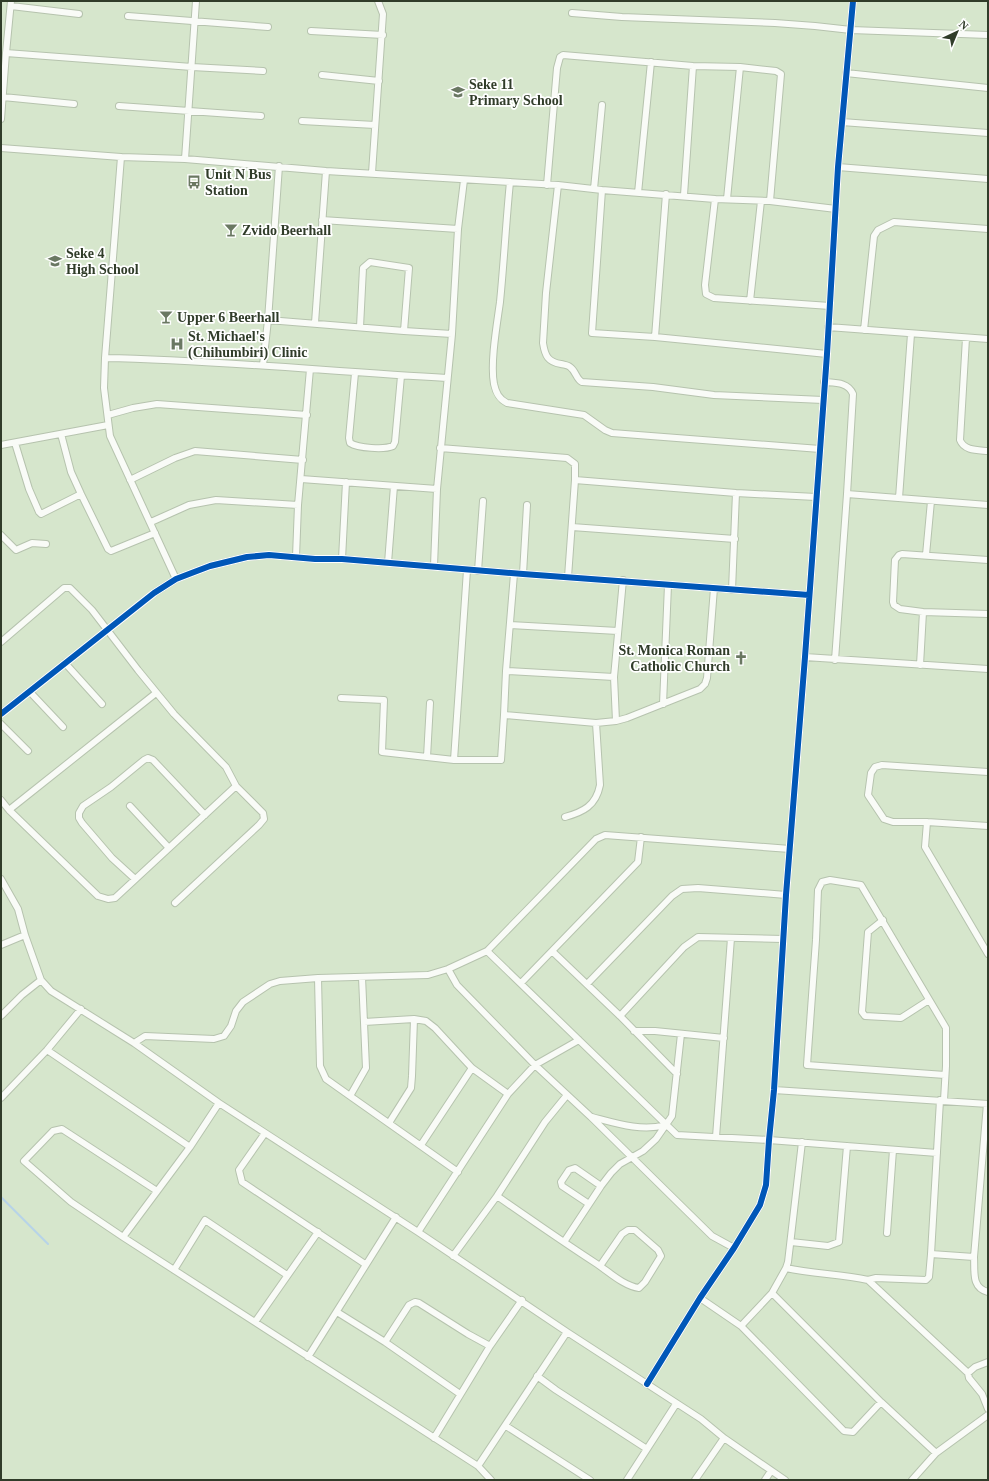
<svg xmlns="http://www.w3.org/2000/svg" width="989" height="1481" viewBox="0 0 989 1481" font-family="'Times New Roman',serif">
  <style>
    .lines { fill: none; stroke-linecap: round; stroke-linejoin: round }
    .stream { stroke: #b7d3e8; stroke-width: 2 }
    .minor-casing { stroke: #b6c3ae; stroke-width: 8 }
    .minor { stroke: #f9fbf7; stroke-width: 6 }
    .cycleway-casing { stroke: #fff; stroke-width: 8 }
    .cycleway { stroke: #0057b8; stroke-width: 6 }
    .labels { text-anchor: middle; stroke-width: 3.5; stroke-linejoin: round; paint-order: stroke }
    .poi-label { font-size: 14px; font-weight: bold; fill: #303c29; stroke: #fff; text-anchor: start }
  </style>
  <rect width="100%" height="100%" fill="#d6e6cc"/>
  <g class="lines">
    <path class="stream" d="M1 1197 48 1244"/>
    <g class="minor-casing">
      <path id="minor" d="M11 6 79 14
        M572 13 622 17 775 23 815 26 851 30 988 35
        M128 16 268 27
        M311 31 383 35
        M6 53 192 67 263 71
        M846 73 988 88
        M322 75 379 81
        M3 97 74 104
        M119 106 261 116
        M1 119 6 53 11 1
        M302 121 375 125
        M842 122 988 133
        M1 148 121 157 185 159 326 171 558 185 602 190 715 199 770 201 836 209
        M121 157 105 358 104 388 110 436 176 579
        M185 159 196 1
        M838 167 988 179
        M372 173 383 14 378 1
        M510 182C506 222 504 262 500 302 497 324 490 363 494 384 496 393 499 399 507 403L584 415 605 430 612 433 820 449
        M547 185 557 68 560 57 563 55 693 66 740 67 776 71 781 74 770 201
        M558 185 546 293 543 343C545 356 548 362 561 364 565 365 568 365 570 367 576 371 576 379 582 382L653 387 714 395 823 400
        M594 189 602 105
        M602 190 592 333 655 337 827 354
        M638 193 651 62
        M684 195 693 66
        M715 199 705 285 706 294 714 298 830 306
        M727 199 740 67
        M322 220 458 229
        M750 301 761 201
        M268 320 404 331 452 334
        M315 323 326 171
        M360 327 363 268 370 262 409 268 404 331
        M828 327 988 339
        M864 330 874 236 878 230 894 222 988 229
        M655 337 666 194
        M966 338 960 440C964 451 978 450 988 451
        M105 358C219 360 333 372 447 378
        M263 365 268 320 279 166
        M355 373 349 438 350 443C358 448 384 450 393 446L395 442 401 376
        M824 382C835 383 848 382 853 394L847 494 835 660
        M108 415 133 408 157 404 307 415
        M61 434 71 472 81 494 108 549 111 551 155 533
        M15 443 29 489 39 512 41 514 81 494
        M1 445 108 425
        M440 448 567 458 575 464V480L568 577
        M301 479 437 489
        M130 480 175 458 195 451 303 460
        M575 480 736 493 816 497
        M847 494 988 505
        M899 498 911 334
        M151 522 189 505 216 500 298 505
        M572 527 735 539
        M1 535 16 550 32 543 46 544
        M926 555 931 501
        M296 557 298 505 310 369
        M342 559 346 482
        M988 560 902 554 899 555 895 560 893 602 894 605 900 609 923 612 988 614
        M388 563 394 486
        M434 566 437 489 452 334 458 229 464 180
        M467 570 454 760H501L504 715 506 671 514 574
        M478 571 483 501
        M523 574 527 505
        M732 590 736 493
        M510 625 618 631
        M1 642 64 588H70L92 610 138 670 174 714 226 767 236 786 115 898 108 899 98 896 9 810 1 800
        M805 657 988 669
        M65 663 102 704
        M920 665 923 612
        M506 671 614 677
        M30 692 63 727
        M341 698 384 700 382 752 454 760
        M663 704 668 585
        M1 714 154 593 176 579 189 574 210 566 247 557 269 555 315 559H342L523 574 809 595
        M504 715 596 723 616 721 627 718 700 689 705 684 707 678 714 588
        M616 721 614 677 623 580
        M1 724 28 751
        M427 757 430 703
        M988 772 882 765 875 767 871 773 868 795 884 819 893 822H927L988 826
        M130 806 169 848
        M9 810 156 693
        M565 817C583 812 596 806 600 785L596 723
        M927 822 925 847 988 954
        M1 879 18 909 25 935 41 980 51 991 134 1043 219 1103 418 1232 567 1332
        M135 879 112 858 82 823 79 818V813L83 806 111 787 144 760 148 758 153 760 205 815
        M175 903 259 825 264 819 263 813 236 786
        M883 920 868 932 862 1012 865 1016 901 1018 929 1000
        M1 945 25 935
        M487 951 677 1135 769 1140 937 1153
        M553 952 620 1016 677 1074
        M448 969 457 985 535 1065 591 1117 712 1236 734 1248
        M318 978 320 1066 326 1079 350 1096 366 1068 362 977
        M521 983 638 862 641 837
        M587 984 672 896 682 889 698 888 786 895
        M1 1016 22 995 41 980
        M620 1016 684 947 698 937 783 939
        M364 1022 414 1019 426 1021 435 1028 472 1068 508 1094
        M634 1031H655L724 1038
        M134 1043 145 1036 214 1039 224 1036 231 1026 236 1011 243 1002 270 984 280 981 318 978 428 975 448 969 487 951 596 839 605 835 790 849
        M47 1050 190 1147
        M774 1090 988 1104
        M567 1095 545 1122 497 1196C530 1219 563 1242 597 1264 609 1272 624 1286 639 1288L645 1282 661 1256 658 1250 635 1230H628L622 1234 600 1266
        M350 1096 458 1172
        M1 1098 47 1050 81 1009
        M940 1100 931 1254 974 1257
        M944 1100 946 1066V1028L861 885 830 880 822 882 818 890 816 940 807 1065 945 1075
        M987 1104 974 1257C975 1271 971 1288 988 1292
        M592 1117C615 1123 642 1132 665 1125
        M389 1123 411 1088 412 1076 414 1019
        M265 1133 239 1170 242 1182 365 1264
        M716 1137 731 938
        M421 1145 472 1068
        M157 1191 62 1129 53 1131 24 1161 71 1202 123 1237 478 1466 491 1480
        M589 1204 562 1186 561 1182 569 1170 575 1168 601 1186
        M418 1232 508 1094 535 1065 579 1040
        M887 1233 893 1150
        M123 1237 190 1147 219 1103
        M564 1242 601 1186 611 1173 620 1164 643 1151 656 1139 672 1116 681 1034
        M791 1242 828 1246 839 1242 847 1146
        M453 1256 497 1196
        M786 1268C813 1274 841 1274 868 1280L968 1373
        M174 1270 205 1220 287 1275
        M868 1280 876 1278 926 1280 929 1277 931 1254
        M772 1293 786 1268 788 1262 802 1142
        M700 1298 741 1326 844 1431 853 1432 881 1402
        M337 1312 385 1342 460 1394
        M255 1322 318 1232
        M741 1326 772 1293 881 1402 936 1453
        M385 1342 409 1305 415 1302 419 1303 468 1334 490 1346
        M308 1357 396 1217
        M988 1362 975 1367 968 1373 969 1378 982 1394 988 1409
        M537 1376 556 1390 647 1449 676 1404
        M647 1384 700 1298 734 1248 760 1205 766 1185 769 1140 774 1090 786 895 805 657 827 354 838 167 853 1
        M506 1426 590 1480
        M434 1438 490 1346 522 1300
        M478 1466 567 1332 701 1419 724 1438 785 1480
        M627 1480 647 1449
        M695 1480 724 1438
        M765 1480 771 1471
        M912 1480 936 1453 988 1415"/>
    </g>
    <use href="#minor" class="minor"/>
    <g class="cycleway-casing">
      <path id="cycleway" d="M1 714 154 593 176 579 189 574 210 566 247 557 269 555 315 559H342L523 574 809 595
        M647 1384 700 1298 734 1248 760 1205 766 1185 769 1140 774 1090 786 895 805 657 827 354 838 167 853 1"/>
    </g>
    <use href="#cycleway" class="cycleway"/>
  </g>
  <defs>
    <g id="school-bare" transform="scale(1.08)"><path d="M0-5L7-2L0 1L-7-2ZM-4 1L0 2.5L4 1V4Q0 6-4 4Z" fill="#6a7862" stroke="#fff" stroke-width="2.5" paint-order="stroke"/></g>
    <g id="bus-bare" transform="scale(1.08)"><path d="M-5-6H5V4H4V6H2V4H-2V6H-4V4H-5ZM-3.5-4V0h7V-4ZM-3.5 1.2v1.5H-2V1.2ZM2 1.2v1.5H3.5V1.2Z" fill="#6a7862" stroke="#fff" stroke-width="2.5" paint-order="stroke"/></g>
    <g id="bar-bare" transform="scale(1.08)"><path d="M-6-5H6L.8 .8V4.5H3.5V6h-7V4.5H-.8V.8Z" fill="#6a7862" stroke="#fff" stroke-width="2.5" paint-order="stroke"/></g>
    <g id="hospital-bare" transform="scale(1.08)"><path d="M-5-5h3v3.5h4V-5h3V5h-3V1.5h-4V5h-3Z" fill="#6a7862" stroke="#fff" stroke-width="2.5" paint-order="stroke"/></g>
    <g id="church-bare" transform="scale(1.08)"><path d="M-1.2-6h2.4v3.5h3.3v2.4h-3.3V6h-2.4V-.1h-3.3v-2.4h3.3Z" fill="#6a7862" stroke="#fff" stroke-width="2.5" paint-order="stroke"/></g>
  </defs>
  <g fill-rule="evenodd">
    <use href="#school-bare" x="458" y="92"/>
    <use href="#bus-bare" x="194" y="182"/>
    <use href="#bar-bare" x="231" y="230"/>
    <use href="#school-bare" x="55" y="261"/>
    <use href="#bar-bare" x="166" y="317"/>
    <use href="#hospital-bare" x="177" y="344"/>
    <use href="#church-bare" x="741" y="658"/>
  </g>
  <g class="labels">
    <g class="poi-label">
      <text x="469" y="89">Seke 11<tspan x="469" dy="16">Primary School</tspan></text>
      <text x="205" y="179">Unit N Bus<tspan x="205" dy="16">Station</tspan></text>
      <text x="242" y="235">Zvido Beerhall</text>
      <text x="66" y="258">Seke 4<tspan x="66" dy="16">High School</tspan></text>
      <text x="177" y="322">Upper 6 Beerhall</text>
      <text x="188" y="341">St. Michael's<tspan x="188" dy="16">(Chihumbiri) Clinic</tspan></text>
      <text x="730" y="655" text-anchor="end">St. Monica Roman<tspan x="730" dy="16">Catholic Church</tspan></text>
    </g>
  </g>
  <rect width="989" height="1481" fill="none" stroke="#303c29" stroke-width="4"/>
  <g transform="translate(957 32) rotate(44)" stroke="#ffffff" stroke-width="3" paint-order="stroke">
  <path d="M0-3L7 15L0 10L-7 15Z" fill="#303c29"/>
  <text y="-6" font-size="11" font-weight="bold" text-anchor="middle" fill="#303c29">N</text>
  </g>
</svg>
